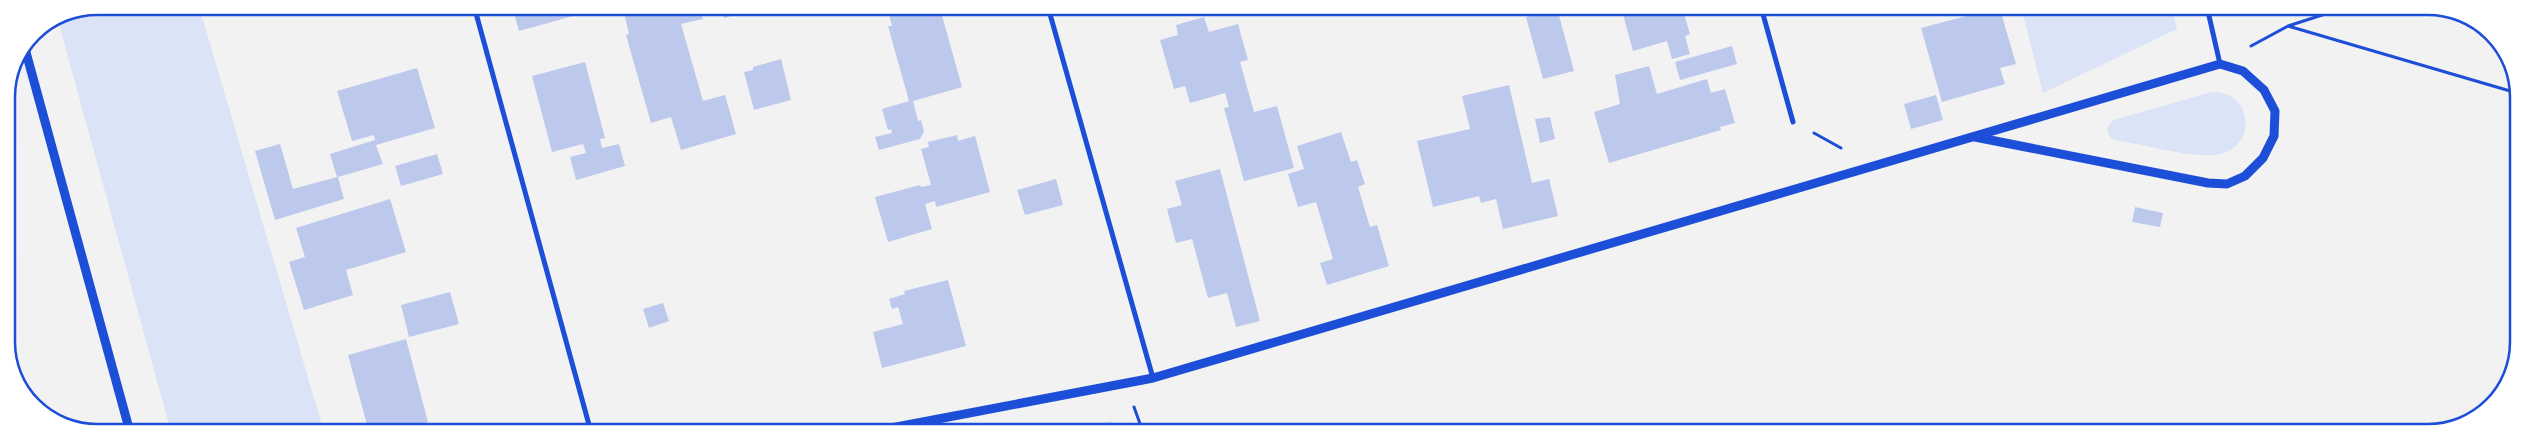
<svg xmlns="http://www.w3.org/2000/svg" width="2525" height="439" viewBox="0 0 2525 439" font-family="'PT Sans Narrow',sans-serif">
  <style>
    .green { fill: #dbe4f7 }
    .building { fill: #bdc9ec }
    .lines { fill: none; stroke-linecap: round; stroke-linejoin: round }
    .path { stroke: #1d4ed8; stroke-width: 3 }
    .minor { stroke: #1d4ed8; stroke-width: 5 }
    .tertiary { stroke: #1d4ed8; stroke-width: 9 }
    .rim { fill: none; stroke: #1d4ed8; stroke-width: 2.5 }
  </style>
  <rect width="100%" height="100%" fill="#f2f2f2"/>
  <path class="green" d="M97 6H199L324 432H171L57 17 62 13Z
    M2021 7H2172L2177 29 2043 93Z
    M2212 92C2251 90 2259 144 2221 154 2198 160 2141 144 2115 140L2110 137 2107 129 2113 120Z
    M1112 421 1115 432H1056L1111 421Z"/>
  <path class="building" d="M512 6H570L573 16 519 31Z
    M648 6H700L703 19 681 24 703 101 725 95 736 134 681 150 671 117 651 123 626 35 629 34 624 13Z
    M722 6H748L749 11 724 18Z
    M887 7H929L931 15 941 12 962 87 913 101 918 121 921 120 924 131 920 139 879 150 875 137 892 133 891 129 888 130 882 109 909 101 888 26H892Z
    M1621 7H1682L1690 34 1685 36 1690 54 1672 59 1667 41 1633 51Z
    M1557 8 1574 71 1543 79 1526 17Z
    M2000 9 2016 64 2000 68 2005 84 1942 102 1921 28 1985 11 1986 13Z
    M1204 17 1209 32 1238 24 1248 60 1240 62 1254 112 1277 106 1294 168 1244 181 1224 108 1229 107 1225 93 1190 103 1185 86 1174 89 1160 40 1178 35 1176 25Z
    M1732 46 1737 64 1680 80 1675 62Z
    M781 59 791 100 754 110 744 72 753 70V67Z
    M585 62 605 138 600 139 602 148 619 144 625 166 576 180 570 157 586 153 583 144 552 152 532 76Z
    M1649 66 1657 94 1707 79 1711 93 1725 89 1735 123 1720 127 1721 130 1609 163 1594 112 1620 104 1615 75Z
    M417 68 435 128 376 145 383 164 338 177 344 199 275 220 255 151 280 144 293 189 337 177 330 154 375 140 374 135 352 141 337 91Z
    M1509 85 1532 183 1549 179 1558 216 1503 229 1496 199 1481 203 1479 196 1433 207 1417 141 1470 129 1462 96Z
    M1936 95 1943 120 1911 129 1904 104Z
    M1550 117 1555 139 1540 143 1535 119Z
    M1341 132 1351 162 1357 160 1365 184 1358 187 1370 227 1377 225 1389 266 1327 285 1320 263 1333 259 1316 202 1298 207 1288 174 1304 169 1297 146Z
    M957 135 958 141 975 136 990 192 936 207 935 201 925 204 932 229 888 242 875 197 920 185 921 187 931 185 921 149 929 147 928 142Z
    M437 154 443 174 401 186 395 166Z
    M1220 169 1260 321 1236 327 1227 293 1208 298 1192 239 1176 243 1167 209 1182 205 1175 181Z
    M1056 179 1063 205 1025 215 1017 190Z
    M390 199 406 252 346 270 353 295 304 310 289 262 305 257 296 228Z
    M2135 207 2163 213 2160 227 2132 222Z
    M948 280 966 346 882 368 873 332 903 324 898 307 892 309 889 299 905 294 904 291Z
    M450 292 459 324 409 337 401 305Z
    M663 303 669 321 649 328 643 309Z
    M406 339 428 422 392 432H369L348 355Z"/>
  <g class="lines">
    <path class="path" d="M2288 26 2517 93
      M2251 46 2288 26 2347 7
      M1814 133 1841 148
      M1134 407 1143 432"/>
    <path class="minor" d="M474 6 591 432
      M1048 7 1153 378
      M1761 7 1793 122
      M2207 7 2220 64"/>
    <path class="tertiary" d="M24 45 130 432
      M870 432 1153 378 2220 64 2243 71 2264 90 2275 111 2274 136 2263 158 2245 176 2227 184 2208 183 1975 137"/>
  </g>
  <path d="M0 0H2525V439H0ZM97 15H2428A82 82 0 0 1 2510 97V342A82 82 0 0 1 2428 424H97A82 82 0 0 1 15 342V97A82 82 0 0 1 97 15Z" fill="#fff" fill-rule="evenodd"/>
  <path class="rim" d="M97 15H2428A82 82 0 0 1 2510 97V342A82 82 0 0 1 2428 424H97A82 82 0 0 1 15 342V97A82 82 0 0 1 97 15Z"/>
</svg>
